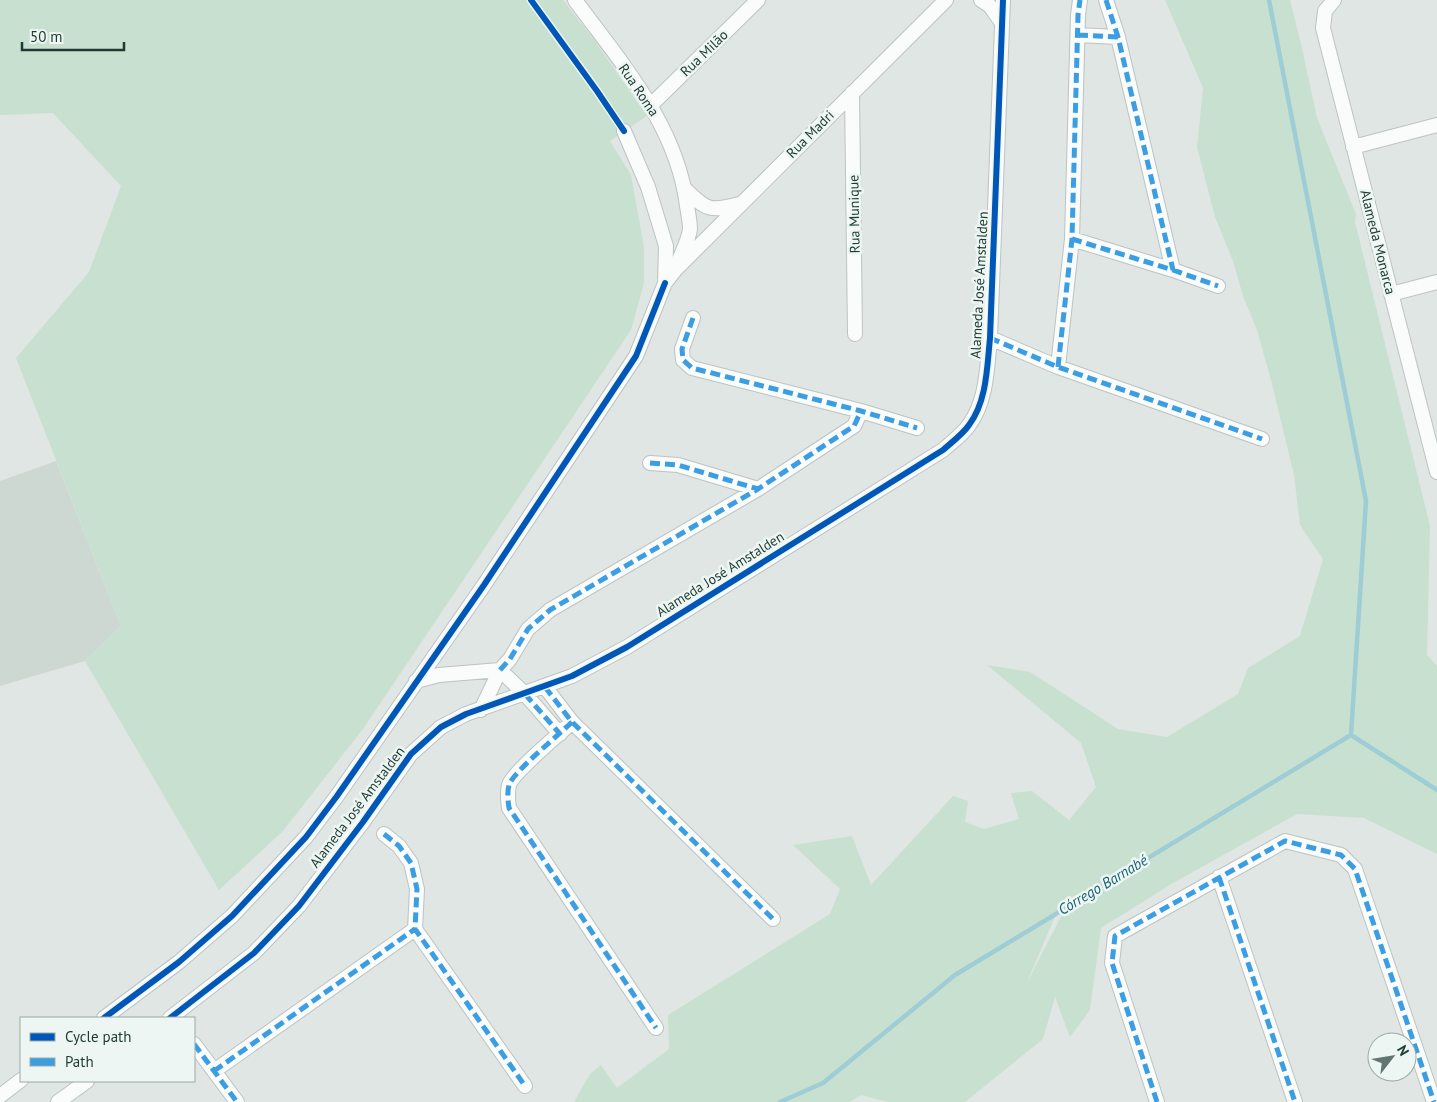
<svg xmlns="http://www.w3.org/2000/svg" width="1437" height="1102" viewBox="0 0 1437 1102" font-family="'PT Sans',sans-serif">
  <style>
    .built { fill: #cdd8d3 }
    .green { fill: #c8e0d0; fill-rule: evenodd }
    .lines { fill: none; stroke-linecap: round; stroke-linejoin: round }
    .stream { stroke: #9ecdd6; stroke-width: 4.5 }
    .minor-casing { stroke: #bdc3c0; stroke-width: 16 }
    .minor { stroke: #fafbfb; stroke-width: 14 }
    .quiet { stroke: #3c9ee2; stroke-width: 5; stroke-dasharray: 10 5; stroke-linecap: butt }
    .cycleway-casing { stroke: #edf6f2; stroke-width: 9 }
    .cycleway { stroke: #0057b8; stroke-width: 6 }
    .labels { text-anchor: middle; stroke-width: 5; stroke-linejoin: round; paint-order: stroke }
    .street-label { font-size: 14px; fill: #1e3933; stroke: #edf6f2 }
    .water-label { font-size: 15px; font-style: italic; fill: #186275; stroke: #edf6f2 }
  </style>
  <rect width="100%" height="100%" fill="#e0e6e3"/>
  <path class="built" d="M56 461 121 626 85 661 0 686V481Z"/>
  <path class="green" d="M0 0H563L595 41 647 116 610 141 631 175 644 247V283L631 330 363 729 283 831 219 890 85 661 121 626 16 358 89 272 121 186 53 113 0 115Z
    M1165 0H1290L1302 48 1317 118 1356 214 1355 222 1430 526 1427 655 1437 666V854L1364 818 1297 814 1173 883 1101 928 1090 1010 1070 1037 1055 997 1043 1039 965 1102H888L861 1095 850 1102H574L590 1074 601 1065 617 1088 669 1049 668 1015 830 914 840 889 793 845 852 836 871 885 953 796 968 801 965 822 984 829 1019 819 1011 793 1032 791 1069 820 1096 787 1081 743 987 665 1030 672 1118 729 1167 737 1238 694 1248 668 1300 636 1323 559 1300 525 1294 475 1271 380 1257 330 1243 296 1233 261 1215 217 1197 147 1203 88ZM1072 895 1029 979 1028 980 1054 919Z"/>
  <g class="lines">
    <path class="stream" d="M1269 0 1366 501 1351 735
      M780 1102 823 1083 955 975 1351 735 1437 790"/>
    <g class="minor-casing">
      <path id="minor" d="M575 0C621 63 677 125 687 206 688 213 690 221 690 229 689 239 681 255 677 265
        M981 0 990 6 1002 23
        M1106 0 1118 37 1173 270
        M1334 0 1325 11 1323 28 1437 472
        M1078 35 1118 37
        M852 93 855 334
        M651 105 758 0
        M1353 147 1437 125
        M685 189C706 210 710 212 739 204
        M1072 239 1173 270 1218 286
        M665 283 676 269 946 0
        M1391 294 1437 282
        M693 318 682 349 683 360 692 368 861 411 917 428
        M990 338 1058 367 1262 439
        M1058 367 1072 239 1078 15 1080 0
        M650 463 678 465 758 489
        M416 681 439 675 500 670 525 694 560 734
        M545 687 572 722 773 919
        M481 710 500 670 510 659 528 629 550 610 758 489 854 426 861 411
        M572 722C560 734 513 772 509 785 507 793 508 801 509 808L656 1028
        M384 834 399 846 411 863 417 889 415 929 525 1086
        M1219 877 1295 1102
        M104 1018 179 962 232 916 306 837 337 796 484 585 636 356 665 283 666 246 648 187 624 131
        M170 1018 254 953 299 906 363 822 411 754 441 727 466 714 572 676 627 647 943 450C952 442 963 434 969 425 987 401 987 367 990 338L1003 0
        M194 1044 237 1102
        M214 1071 415 929
        M0 1096 21 1080
        M58 1102 87 1081
        M1157 1102 1112 963 1115 936 1285 841 1341 855 1355 869 1434 1102"/>
    </g>
    <use href="#minor" class="minor"/>
    <path class="quiet" d="M1106 0 1118 37 1173 270
      M1078 35 1118 37
      M1072 239 1173 270 1218 286
      M693 318 682 349 683 360 692 368 861 411 917 428
      M990 338 1058 367 1262 439
      M1058 367 1072 239 1078 15 1080 0
      M650 463 678 465 758 489
      M500 670 510 659 528 629 550 610 758 489 854 426 861 411
      M545 687 572 722 773 919
      M525 694 560 734
      M572 722C560 734 513 772 509 785 507 793 508 801 509 808L656 1028
      M384 834 399 846 411 863 417 889 415 929 525 1086
      M1219 877 1295 1102
      M194 1044 237 1102
      M214 1071 415 929
      M1157 1102 1112 963 1115 936 1285 841 1341 855 1355 869 1434 1102"/>
    <g class="cycleway-casing">
      <path id="cycleway" d="M531 0 597 91 624 131
        M104 1018 179 962 232 916 306 837 337 796 484 585 636 356 665 283
        M170 1018 254 953 299 906 363 822 411 754 441 727 466 714 572 676 627 647 943 450C952 442 963 434 969 425 987 401 987 367 990 338L1003 0"/>
    </g>
    <use href="#cycleway" class="cycleway"/>
  </g>
  <g class="labels">
    <g class="street-label">
      <text transform="translate(704 53) rotate(-44)" y="5">Rua Milão</text>
      <text transform="translate(639 90) rotate(56)" y="5">Rua Roma</text>
      <text transform="translate(810 134) rotate(-45)" y="5">Rua Madri</text>
      <text transform="translate(854 214) rotate(-91)" y="5">Rua Munique</text>
      <text transform="translate(1378 242) rotate(76)" y="5">Alameda Monarca</text>
      <text transform="translate(979 285) rotate(-87)" y="5">Alameda José Amstalden</text>
      <text transform="translate(720 574) rotate(-32)" y="5">Alameda José Amstalden</text>
      <text transform="translate(357 807) rotate(-53)" y="5">Alameda José Amstalden</text>
    </g>
    <g class="water-label">
      <text transform="translate(1103 885) rotate(-31)" y="5">Córrego Barnabé</text>
    </g>
  </g>
  <rect x="20" y="1017" width="175" height="65" fill="#edf6f2" stroke="#9aaaa6"/>
  <rect x="30" y="1033" width="25" height="8" fill="#0057b8" stroke="#9aaaa6"/>
  <text x="65" y="1042" font-size="15" fill="#1e3933">Cycle path</text>
  <rect x="30" y="1058" width="25" height="8" fill="#3c9ee2" stroke="#9aaaa6"/>
  <text x="65" y="1067" font-size="15" fill="#1e3933">Path</text>
  <g transform="translate(1392 1057) rotate(59)"><circle r="24" fill="#edf6f2" stroke="#9aaaa6"/>
  <path d="M0-4L9 19L0 12L-9 19Z" fill="#627671"/>
  <text y="-8" font-size="14" font-weight="bold" text-anchor="middle" fill="#1e3933">N</text>
  </g>
  <path d="M22 42v8h102v-8" fill="none" stroke="#1e3933" stroke-width="2.5"/>
  <text x="30" y="42" font-size="15" fill="#1e3933" stroke="#edf6f2" stroke-width="4" paint-order="stroke">50 m</text>
</svg>
